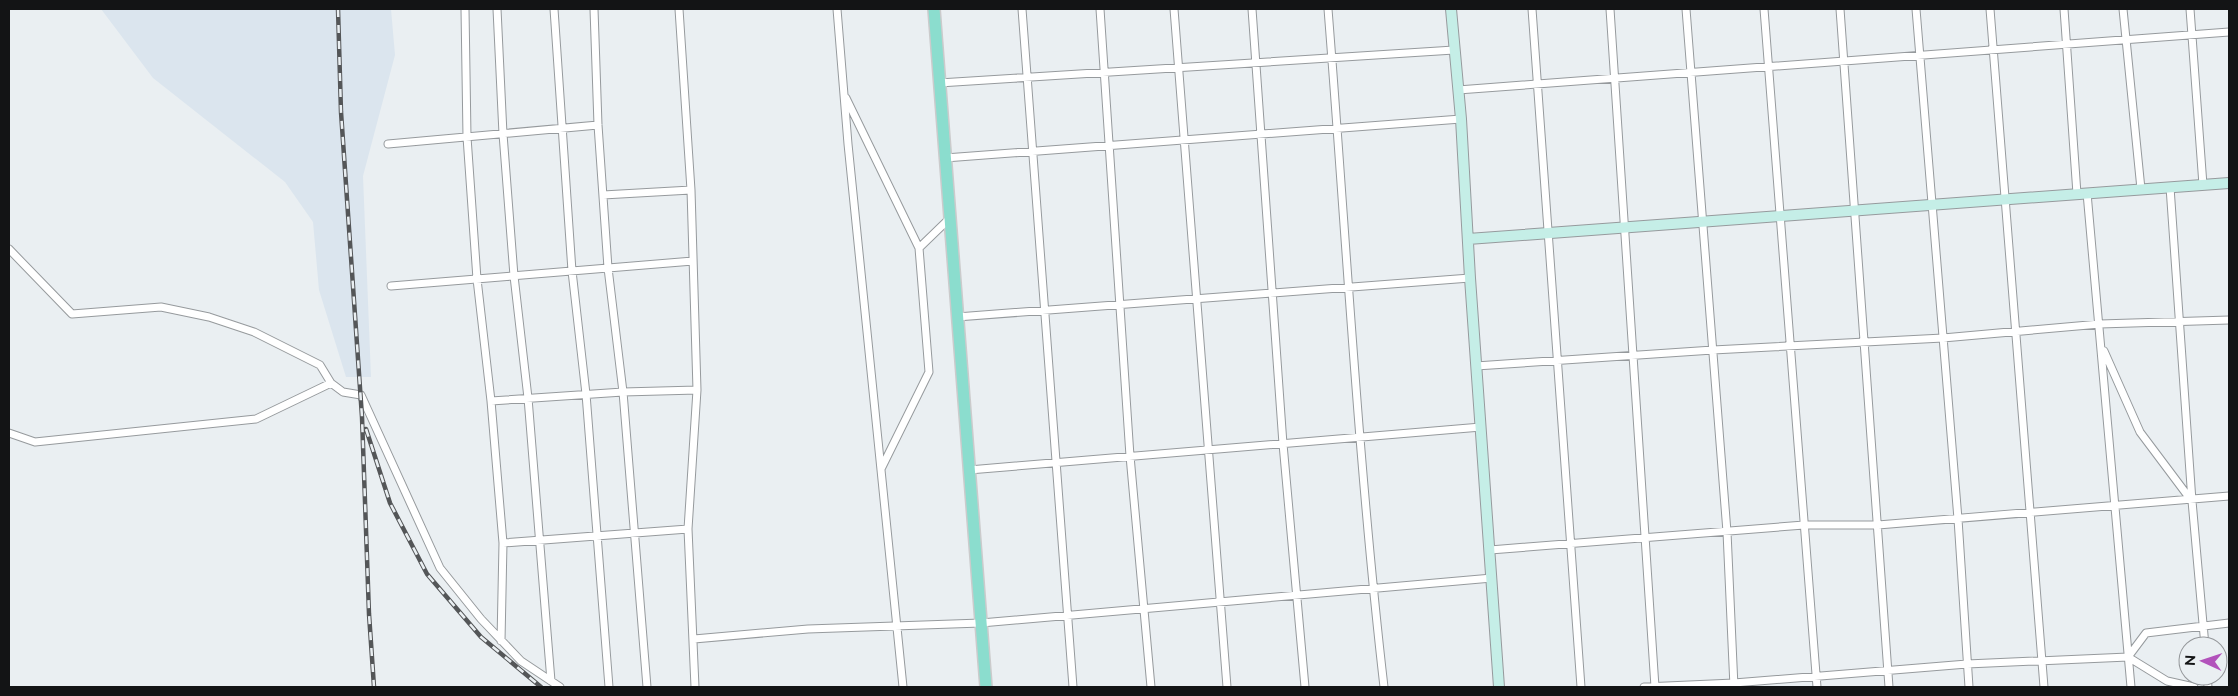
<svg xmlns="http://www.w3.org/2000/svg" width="2238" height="696" viewBox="0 0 2238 696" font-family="Raleway,sans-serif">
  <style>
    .built { fill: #dbe5ee }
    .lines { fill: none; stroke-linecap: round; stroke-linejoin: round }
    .street-casing { stroke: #969a9d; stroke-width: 9 }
    .secondary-casing { stroke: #969a9d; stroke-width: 12 }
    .primary-casing { stroke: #cbcbcc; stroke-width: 14 }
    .street { stroke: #fff; stroke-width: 7 }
    .secondary { stroke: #c5eee7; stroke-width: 10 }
    .primary { stroke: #8bddce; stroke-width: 11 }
    .rail-casing { stroke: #545658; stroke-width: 4.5 }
    .rail { stroke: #eaeff2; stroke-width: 2.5; stroke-dasharray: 8; stroke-linecap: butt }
  </style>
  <rect width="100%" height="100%" fill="#eaeff2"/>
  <path class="built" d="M101 9H391L395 55 363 176 371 377H346L319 290 313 222 285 182 153 78Z"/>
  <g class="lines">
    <g class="street-casing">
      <path id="street" d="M465 9 467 137 477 279 491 401 503 543 501 641
        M497 9 503 134 514 276 528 398 551 681
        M554 9 572 271 586 394 609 687
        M594 9 598 125 608 268 623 392 647 687
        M679 9 691 190 697 390 688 529 695 687
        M837 9 848 144 903 687
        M1022 9 1073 687
        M1100 9 1130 456 1151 687
        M1174 9 1227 687
        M1252 9 1283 444 1305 687
        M1328 9C1346 235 1358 462 1384 687
        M1532 9 1581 687
        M1610 9 1655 687
        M1686 9 1727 532 1734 687
        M1764 9 1817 687
        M1840 9 1889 687
        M1916 9 1958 519 1969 687
        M1990 9 2044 687
        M2064 9 2077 194
        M2123 9 2141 189
        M2190 9 2203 185
        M939 83 1454 50
        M1458 90 2229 32
        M846 98 919 248 929 372 881 469
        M388 144 598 125
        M945 158 1461 119
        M2170 187 2192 501 2205 646
        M2087 193 2131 687
        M603 195 691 190
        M919 248 950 218
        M9 249 72 314 161 307 209 317 254 332 320 365 331 383 343 392 361 395 440 568 481 619 521 661 560 687
        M391 286 693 261
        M957 317 1470 278
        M2104 351 2140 432 2191 500
        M1476 366 1713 350 1943 338 2100 324 2229 320
        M491 401 623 392 697 390
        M9 433 35 442 256 419 331 383
        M969 470 1481 427
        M503 543 688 529
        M1490 550 1804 525H1878L2229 496
        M694 639 808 629 981 623 1492 578
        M2128 657 2167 681 2194 687
        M2207 676 2208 687
        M1644 687 1734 683 1967 664 2128 657 2146 633 2229 623"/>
    </g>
    <g class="secondary-casing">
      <path id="secondary" d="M1451 9 1461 119 1470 278 1499 687
        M1468 239 2229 183"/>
    </g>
    <g class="primary-casing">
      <path id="primary" d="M934 9 986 687"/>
    </g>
    <use href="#street" class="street"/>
    <use href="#secondary" class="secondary"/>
    <use href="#primary" class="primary"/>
    <g class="rail-casing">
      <path id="rail" d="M338 9 341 112 362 417 369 614 374 687
        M366 429 390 503 427 574 481 637 541 687"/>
    </g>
    <use href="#rail" class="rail"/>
  </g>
  <rect width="2238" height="696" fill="none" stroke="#131415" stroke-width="20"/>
  <g transform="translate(2203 661) rotate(273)"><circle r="24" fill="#eaeff2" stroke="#94979a"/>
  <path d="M0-4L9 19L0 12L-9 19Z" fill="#b252bb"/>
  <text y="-8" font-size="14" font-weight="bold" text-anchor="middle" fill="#131415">N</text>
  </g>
</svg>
